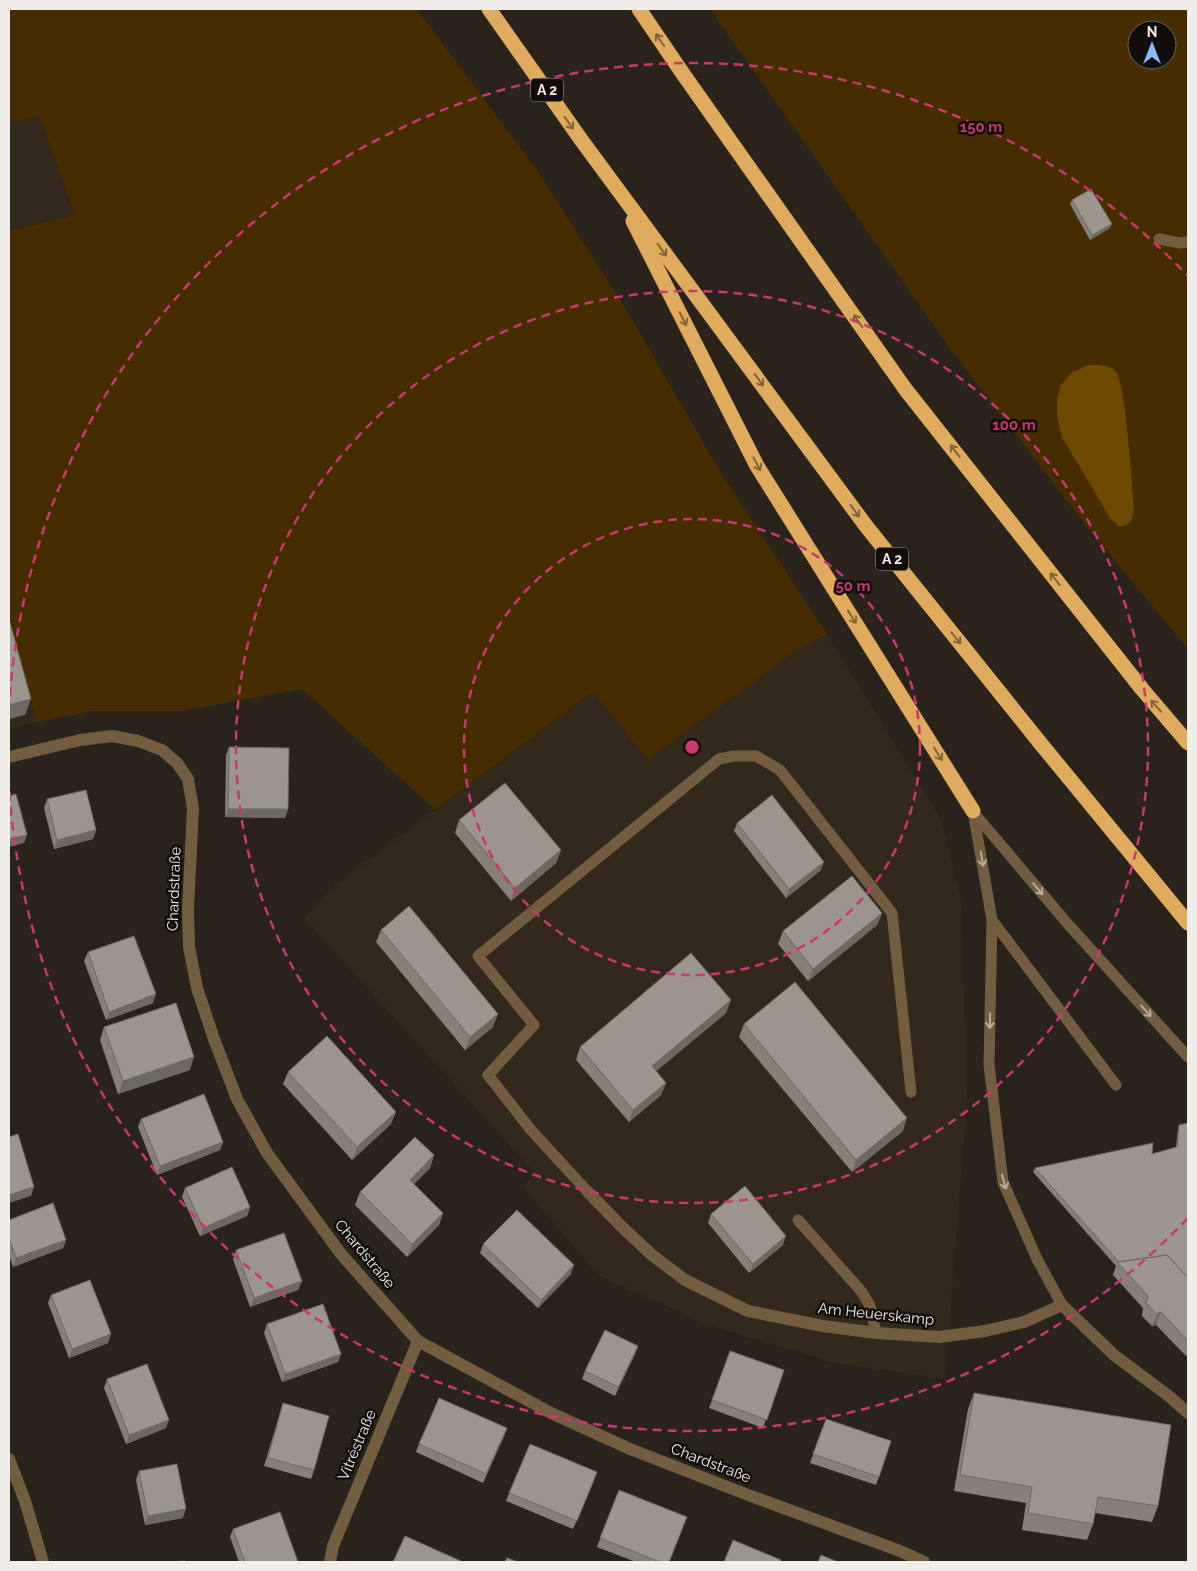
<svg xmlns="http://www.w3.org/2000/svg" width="1197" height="1571" viewBox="0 0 1197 1571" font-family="Raleway,sans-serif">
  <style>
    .built { fill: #32291c }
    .green { fill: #462d01; fill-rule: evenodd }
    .water { fill: #6e4900 }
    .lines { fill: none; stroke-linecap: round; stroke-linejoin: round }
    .service { stroke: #735d40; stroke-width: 11 }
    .minor { stroke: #735d40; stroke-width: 12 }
    .motorway { stroke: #e0ab5c; stroke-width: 15 }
    .wall { fill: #868078 }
    .shaded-wall { fill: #6d6861 }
    .building { fill: #9c958b; stroke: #6d6861 }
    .oneway { stroke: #826437 }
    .oneway2 { stroke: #b8ac9c }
    .ring { fill: none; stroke: #c93870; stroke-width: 2.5; stroke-dasharray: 9 6 }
    .labels { text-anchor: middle; stroke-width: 5; stroke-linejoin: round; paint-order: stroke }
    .shield { fill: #100d0a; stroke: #aeaaa5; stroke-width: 1 }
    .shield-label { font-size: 14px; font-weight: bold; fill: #f1ede8 }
    .street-label { font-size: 15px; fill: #f1ede8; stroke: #100d0a }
    .centre { fill: #c93870; stroke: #100d0a; stroke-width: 2.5 }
    .ring-label { font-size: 15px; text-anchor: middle; font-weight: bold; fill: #c93870; stroke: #100d0a; stroke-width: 5; stroke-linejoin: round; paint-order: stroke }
  </style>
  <rect width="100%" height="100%" fill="#29231c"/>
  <path class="built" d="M39 114 75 215 9 231V123Z
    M9 625 37 722 9 729Z
    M827 634 941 819 961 900 967 1102 945 1379 834 1363 705 1324 598 1275 523 1187 535 1173 304 918 334 886 593 692 784 659 798 649Z"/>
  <path class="green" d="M9 9H417L539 173 624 306 721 473 827 634 798 649 648 760 593 692 435 810 302 689 181 711H92L37 722 9 625V231L75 215 39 115 9 123Z
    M710 9H1188V649L1086 526 951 350ZM1137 30H1167V60H1137Z"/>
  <path class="water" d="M1088 365C1098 365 1109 364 1116 372 1126 384 1132 488 1134 510 1132 519 1130 525 1120 527L1110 518 1062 437 1057 417V399L1061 385 1071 373Z"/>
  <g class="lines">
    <path class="service" d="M1159 239 1180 243 1188 242
      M973 811 992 920 989 1065 1003 1182 1037 1259 1062 1305
      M974 813 1067 923 1188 1057
      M992 920 1116 1085
      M588 1192 531 1130 488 1075 534 1025 478 956 719 759 734 756H756L780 770 892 913 911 1092
      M798 1220 862 1292 870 1306 876 1333"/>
    <path class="minor" d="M9 757 80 740 112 736 138 741 162 750 177 763 188 779 193 808 188 909 189 947 197 988 214 1039 237 1099 267 1153 341 1254 418 1341 551 1413 630 1449 743 1493 900 1551 924 1562
      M588 1192 624 1229 652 1255 685 1280 748 1311 823 1326 876 1333 939 1337 985 1331 1024 1322 1062 1305 1114 1355 1170 1397 1188 1413
      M9 1459 25 1501 43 1562
      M330 1562 333 1546 418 1341"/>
    <path class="motorway" d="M489 9 582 141 866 526 1041 744 1188 923
      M639 9 681 71 906 390 1142 689 1188 743
      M633 221 757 466 973 811"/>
  </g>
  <path class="wall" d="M1072 200 1110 228 1090 240 1070 204Z
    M229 747 288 809 285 818 225 817 226 755Z
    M47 799 96 830 93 839 54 849 44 808Z
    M459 820 561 850 556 863 511 901 455 833Z
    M737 823 821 870 786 898 734 831Z
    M882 913 877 925 808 981 778 944 783 931Z
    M381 930 493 1027 465 1050 376 942Z
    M88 952 153 1003 106 1020 84 961Z
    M726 1013 656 1071 666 1083 661 1095 629 1122 576 1060 580 1047Z
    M744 1024 903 1131 852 1172 739 1037Z
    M104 1027 190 1070 118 1094 100 1040Z
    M288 1072 391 1124 352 1160 283 1084Z
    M141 1119 223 1142 220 1150 157 1175 138 1127Z
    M1188 1123V1355L1186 1356 1156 1325 1152 1326 1142 1316 1143 1308 1113 1275 1116 1266 1033 1172 1035 1168 1152 1154 1176 1147 1178 1129 1179 1125Z
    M434 1155 430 1168 414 1184 443 1213 439 1225 407 1257 355 1205 360 1192Z
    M185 1188 250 1207 247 1216 200 1236 182 1197Z
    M711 1214 783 1245 749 1273 708 1223Z
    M9 1220 66 1240 63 1248 13 1267 9 1255Z
    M483 1244 571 1274 538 1308 480 1253Z
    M236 1250 302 1281 298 1290 250 1307 233 1259Z
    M51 1295 108 1343 69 1358 48 1303Z
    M267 1324 341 1354 338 1362 282 1382 264 1333Z
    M638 1346 635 1354 615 1396 582 1379 585 1371Z
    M730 1351 784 1370 763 1428 709 1408Z
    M107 1379 166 1428 126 1444 104 1388Z
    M974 1393 1158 1506 1152 1522 1095 1513 1093 1524 1087 1540 1022 1530 1026 1503 954 1491 968 1409Z
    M283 1403 314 1470 311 1479 264 1466Z
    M826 1419 891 1441 876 1485 810 1463Z
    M507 1428 483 1483 416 1452 419 1444Z
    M139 1471 183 1518 145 1525 136 1480Z
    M594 1481 573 1529 506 1501 509 1493Z
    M619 1490 669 1562H636L597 1547Z
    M233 1529 298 1562H239L230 1537Z"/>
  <path class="shaded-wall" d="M1112 224 1110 228 1090 240 1092 235Z
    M31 699 25 715 9 719V705Z
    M228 809H288L285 818 225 817Z
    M96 830 93 839 54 849 57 840Z
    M27 835 24 843 9 847V839Z
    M561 850 556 863 511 901 515 888Z
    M824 862 821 870 786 898 789 889Z
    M882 913 877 925 808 981 813 969Z
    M156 994 153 1003 106 1020 109 1012Z
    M731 1000 726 1013 647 1079 652 1066Z
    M498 1014 493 1027 465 1050 470 1037Z
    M194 1057 190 1070 118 1094 123 1081Z
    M666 1083 661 1095 629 1122 633 1110Z
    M396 1112 391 1124 352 1160 357 1147Z
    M907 1118 903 1131 852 1172 856 1160Z
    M223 1142 220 1150 157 1175 160 1166Z
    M434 1155 430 1168 405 1192 410 1180Z
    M34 1187 31 1196 9 1203V1195Z
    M250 1207 247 1216 200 1236 203 1228Z
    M443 1213 439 1225 407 1257 412 1244Z
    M786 1236 783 1245 749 1273 753 1264Z
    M66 1240 63 1248 13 1267 16 1258Z
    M574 1265 571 1274 538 1308 541 1300Z
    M302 1281 298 1290 250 1307 254 1298Z
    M1161 1312 1156 1325 1152 1326 1157 1314Z
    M111 1334 108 1343 69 1358 72 1349Z
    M638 1346 635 1354 615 1396 618 1387Z
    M341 1354 338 1362 282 1382 285 1374Z
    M169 1420 166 1428 126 1444 129 1435Z
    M507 1428 504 1437 483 1483 486 1474Z
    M186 1509 183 1518 145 1525 148 1516Z"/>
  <path class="building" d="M1091 189 1112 224 1092 235 1072 200Z
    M9 619 31 699 9 705Z
    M229 747 289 748 288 809H228Z
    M505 783 561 850 515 888 459 820Z
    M86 790 96 830 57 840 47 799Z
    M16 794 27 835 9 839V796Z
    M772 795 824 862 789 889 737 823Z
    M852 876 882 913 813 969 783 931Z
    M409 906 498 1014 470 1037 381 930Z
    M134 936 156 994 109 1012 88 952Z
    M691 953 731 1000 652 1066 666 1083 633 1110 580 1047Z
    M795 982 907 1118 856 1160 744 1024Z
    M176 1003 194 1057 123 1081 104 1027Z
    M327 1036 396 1112 357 1147 288 1072Z
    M204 1094 223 1142 160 1166 141 1119Z
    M1188 1123V1278L1167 1255 1119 1262 1035 1168 1153 1143 1152 1154 1177 1147 1179 1125Z
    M18 1134 34 1187 9 1195V1137Z
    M415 1137 434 1155 410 1180 443 1213 412 1244 360 1192Z
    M232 1167 250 1207 203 1228 185 1188Z
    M745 1186 786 1236 753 1264 711 1214Z
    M53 1203 66 1240 16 1258 9 1238V1220Z
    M517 1210 574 1265 541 1300 483 1244Z
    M284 1233 302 1281 254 1298 236 1250Z
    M1167 1255 1188 1278V1341L1161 1312 1157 1314 1146 1303 1148 1296 1117 1262Z
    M90 1280 111 1334 72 1349 51 1295Z
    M323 1304 341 1354 285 1374 267 1324Z
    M605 1330 638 1346 618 1387 585 1371Z
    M730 1351 784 1370 767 1420 712 1400Z
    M147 1364 169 1420 129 1435 107 1379Z
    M974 1393 1171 1425 1158 1506 1098 1497 1093 1524 1028 1513 1032 1487 960 1475Z
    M439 1398 507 1428 486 1474 419 1444Z
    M283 1403 329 1416 314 1470 268 1458Z
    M826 1419 891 1441 879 1477 813 1454Z
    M530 1444 597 1472 577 1521 509 1493Z
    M177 1464 186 1509 148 1516 139 1471Z
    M619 1490 687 1517 669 1562H660L600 1538Z
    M280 1512 298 1562H245L233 1529Z
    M405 1536 463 1562H393Z
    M733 1540 781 1560 780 1562H724Z
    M821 1555 838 1562H818Z
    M507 1558 518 1562H505Z
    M185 1561V1562H170Z"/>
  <defs><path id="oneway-shaft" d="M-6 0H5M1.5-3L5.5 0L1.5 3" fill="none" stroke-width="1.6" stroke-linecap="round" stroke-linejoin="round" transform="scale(1.25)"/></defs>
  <g class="oneway">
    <use href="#oneway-shaft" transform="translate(660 40) rotate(-124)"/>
    <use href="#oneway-shaft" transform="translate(569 123) rotate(55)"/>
    <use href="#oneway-shaft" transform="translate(662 250) rotate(54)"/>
    <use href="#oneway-shaft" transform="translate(683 319) rotate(63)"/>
    <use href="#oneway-shaft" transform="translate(858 321) rotate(-125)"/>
    <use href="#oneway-shaft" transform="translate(759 380) rotate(54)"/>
    <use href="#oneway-shaft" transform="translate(955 451) rotate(-128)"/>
    <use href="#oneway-shaft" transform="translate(757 464) rotate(61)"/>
    <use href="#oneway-shaft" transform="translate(855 511) rotate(54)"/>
    <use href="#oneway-shaft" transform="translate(1055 579) rotate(-128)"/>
    <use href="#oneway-shaft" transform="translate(852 617) rotate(58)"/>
    <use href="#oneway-shaft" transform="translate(956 638) rotate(51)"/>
    <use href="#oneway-shaft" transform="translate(1156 706) rotate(-131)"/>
    <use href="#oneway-shaft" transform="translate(938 754) rotate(58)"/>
  </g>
  <g class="oneway2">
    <use href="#oneway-shaft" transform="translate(982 859) rotate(80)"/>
    <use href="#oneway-shaft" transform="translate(1038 889) rotate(50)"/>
    <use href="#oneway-shaft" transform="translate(1146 1011) rotate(48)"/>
    <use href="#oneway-shaft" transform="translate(990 1021) rotate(91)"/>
    <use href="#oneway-shaft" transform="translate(1004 1182) rotate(74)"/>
  </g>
  <g class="ring">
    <circle cx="692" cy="747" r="228"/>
    <circle cx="692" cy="747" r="456"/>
    <path d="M1188 1218A684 684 0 0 1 9 783M9 711A684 684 0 0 1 1188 276"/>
  </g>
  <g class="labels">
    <g class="shield">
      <rect x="531" y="78.5" width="32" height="23" rx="4"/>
      <rect x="876" y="547.5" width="32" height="23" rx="4"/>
    </g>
    <g class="shield-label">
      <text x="547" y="95">A 2</text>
      <text x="892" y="564">A 2</text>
    </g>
    <g class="street-label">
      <text transform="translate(174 889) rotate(-88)" y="5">Chardstraße</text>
      <text transform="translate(365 1254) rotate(50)" y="5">Chardstraße</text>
      <text transform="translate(876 1314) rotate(6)" y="5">Am Heuerskamp</text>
      <text transform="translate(357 1445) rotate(-67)" y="5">Vitréstraße</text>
      <text transform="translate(711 1463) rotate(21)" y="5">Chardstraße</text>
    </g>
  </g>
  <circle cx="692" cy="747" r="8" class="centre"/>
  <g class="ring-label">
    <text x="981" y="132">150 m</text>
    <text x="1014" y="430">100 m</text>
    <text x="853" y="591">50 m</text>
  </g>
  <rect width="1197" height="1571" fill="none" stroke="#f1ede8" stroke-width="20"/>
  <g transform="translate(1152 45)"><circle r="24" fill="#100d0a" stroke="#6a6763"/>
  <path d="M0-4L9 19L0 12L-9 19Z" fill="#88bafc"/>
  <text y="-8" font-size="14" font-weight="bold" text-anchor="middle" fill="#f1ede8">N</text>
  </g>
</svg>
